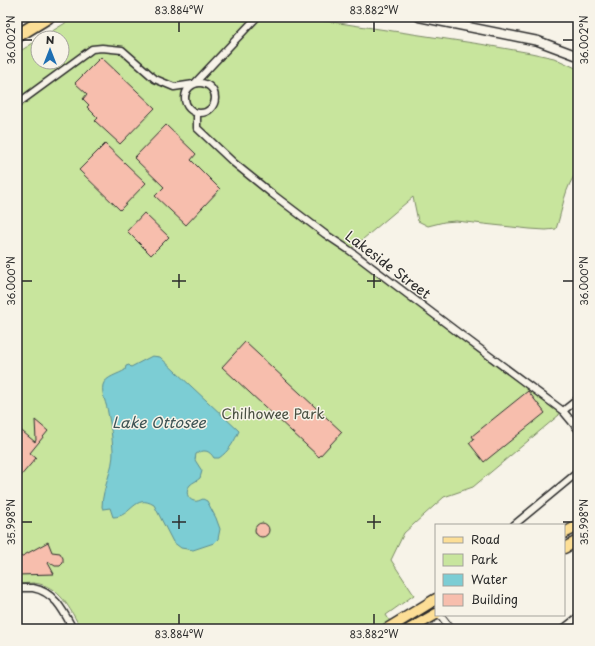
<svg xmlns="http://www.w3.org/2000/svg" width="595" height="646" viewBox="0 0 595 646" font-family="'Playpen Sans',sans-serif">
  <style>
    .green { fill: #c8e59d; stroke: #7a8864 }
    .water { fill: #7ccdd4; stroke: #5c8c90 }
    .building { fill: #f7bead; stroke: #2b2b2b }
    .lines { fill: none; stroke-linecap: round; stroke-linejoin: round }
    .minor-casing { stroke: #2b2b2b; stroke-width: 9 }
    .tertiary-casing { stroke: #2b2b2b; stroke-width: 11 }
    .primary-casing { stroke: #2b2b2b; stroke-width: 13 }
    .motorway-casing { stroke: #2b2b2b; stroke-width: 15 }
    .minor { stroke: #f7f3e8; stroke-width: 6 }
    .tertiary { stroke: #f7f3e8; stroke-width: 8 }
    .primary { stroke: #fcde96; stroke-width: 10 }
    .motorway { stroke: #fcde96; stroke-width: 12 }
    .ticks { fill: none; stroke: #2b2b2b; stroke-width: 1.5 }
    .labels { text-anchor: middle; stroke-width: 3; stroke-linejoin: round; paint-order: stroke }
    .street-label { font-size: 14px; fill: #2b2b2b; stroke: #f7f3e8 }
    .park-label { font-size: 14px; fill: #4a5042; stroke: #f7f3e8 }
    .water-label { font-size: 15px; font-style: italic; fill: #3f5455; stroke: #f7f3e8 }
    .neatline { fill: none; stroke: #2b2b2b; stroke-width: 1.5 }
    .ticks-label { font-size: 10px; text-anchor: middle; fill: #2b2b2b }
  </style>
  <rect width="100%" height="100%" fill="#f7f3e8"/>
  <filter id="ink" filterUnits="userSpaceOnUse"><feTurbulence type="fractalNoise" baseFrequency=".025" numOctaves="2"/><feDisplacementMap in="SourceGraphic" scale="8" xChannelSelector="R" yChannelSelector="G"/><feConvolveMatrix kernelMatrix="1 2 1 2 8 2 1 2 1" color-interpolation-filters="sRGB"/></filter>
  <g filter="url(#ink)">
    <path class="green" d="M75 17H299L480 44 531 53 554 58 578 69V171C564 187 563 209 556 229L546 230 530 229 456 221 444 222 428 226 418 221 413 197 350 250 558 407 559 415 473 487 444 497 404 533 391 560 414 595 386 615 395 629H81C70 609 60 585 33 583 28 583 22 584 17 584V53L38 40V62H62V38H41Z"/>
    <path class="water" d="M152 356 160 357 239 431C234 442 229 451 219 458H214C209 450 204 449 196 454L195 460 202 471 200 478C197 481 193 482 190 485 185 491 187 499 194 501 197 502 200 500 203 499L207 501 216 518 220 529 218 539 214 543 193 550 181 548 173 542 154 505C134 493 132 517 113 517L110 508 103 509 102 507C102 488 114 469 113 450 112 438 111 425 108 413 107 404 101 394 103 385 105 377 119 374 125 370L126 366 129 365 131 367Z"/>
    <path class="building" d="M101 57 155 108 120 144 95 121 98 118 87 107 89 105 83 99 87 94 75 83Z
      M166 125 196 154 191 160 220 189 186 225 155 196 164 187 134 158Z
      M105 144 146 183 120 210 79 170Z
      M144 213 169 237 151 255 127 231Z
      M245 342 342 432 319 457 222 367Z
      M528 391 545 413 484 462 469 443 474 439 472 436Z
      M35 420 48 431 30 453 36 458 19 478 17 476V427L35 442 36 440Z
      M255 530a7 7 0 1 1 14 0a7 7 0 1 1-14 0Z
      M48 542 52 552 60 553 63 558V563L60 566H55L49 562 48 563 54 574 17 575V559Z"/>
    <g class="lines">
      <g class="minor-casing">
        <path id="minor" d="M185 98a15 15 0 1 1 30 0a15 15 0 1 1-30 0Z
          M17 104 92 49 102 48 122 50 155 79 174 87 194 84 257 17
          M197 113V128L234 163 271 193 325 234 349 250 460 334 563 411 578 429
          M563 411 578 399
          M514 525 578 472
          M17 588C22 588 28 588 33 588 55 592 64 612 73 629
          M440 615 451 629
          M563 629 578 617"/>
      </g>
      <g class="tertiary-casing">
        <path id="tertiary" d="M419 17 538 41 578 56"/>
      </g>
      <g class="primary-casing">
        <path id="primary" d="M564 533 578 526
          M564 548 578 541
          M387 629 436 599
          M410 629 436 614"/>
      </g>
      <g class="motorway-casing">
        <path id="motorway" d="M17 36 48 17"/>
      </g>
      <use href="#minor" class="minor"/>
      <use href="#tertiary" class="tertiary"/>
      <use href="#primary" class="primary"/>
      <use href="#motorway" class="motorway"/>
    </g>
  </g>
  <path class="ticks" d="M179 22V32M374 22V32M22 40H32M563 40H573M179 274V288M374 274V288M22 281H32M172 281H186M367 281H381M563 281H573M179 515V529M374 515V529M22 522H32M172 522H186M367 522H381M563 522H573M179 614V624M374 614V624"/>
  <g class="labels">
    <g class="street-label">
      <text transform="translate(388 265) rotate(37)" y="5">Lakeside Street</text>
    </g>
    <g class="park-label">
      <text x="273" y="419">Chilhowee Park</text>
    </g>
    <g class="water-label">
      <text x="159" y="428">Lake Ottosee</text>
    </g>
  </g>
  <rect width="595" height="646" fill="none" stroke="#f7f3e8" stroke-width="44"/>
  <rect x="435" y="524" width="130" height="92" fill="#f7f3e8" stroke="#a5a39c"/>
  <rect x="443" y="537" width="20" height="6" fill="#fcde96" stroke="#a5a39c"/>
  <text x="471" y="544" font-size="12" fill="#2b2b2b">Road</text>
  <rect x="443" y="554" width="20" height="12" fill="#c8e59d" stroke="#a5a39c"/>
  <text x="471" y="564" font-size="12" fill="#2b2b2b">Park</text>
  <rect x="443" y="574" width="20" height="12" fill="#7ccdd4" stroke="#a5a39c"/>
  <text x="471" y="584" font-size="12" fill="#2b2b2b">Water</text>
  <rect x="443" y="594" width="20" height="12" fill="#f7bead" stroke="#a5a39c"/>
  <text x="471" y="604" font-size="12" fill="#2b2b2b">Building</text>
  <g transform="translate(50 50)"><circle r="19" fill="#f7f3e8" stroke="#a5a39c"/>
  <path d="M0-3L7 15L0 10L-7 15Z" fill="#1f6fb2"/>
  <text y="-6" font-size="11" font-weight="bold" text-anchor="middle" fill="#2b2b2b">N</text>
  </g>
  <rect x="22" y="22" width="551" height="602" class="neatline"/>
  <g class="ticks-label">
    <text x="179" y="14">83.884°W</text>
    <text x="374" y="14">83.882°W</text>
    <text transform="translate(11 40) rotate(-90)" y="4">36.002°N</text>
    <text transform="translate(584 40) rotate(-90)" y="4">36.002°N</text>
    <text transform="translate(11 281) rotate(-90)" y="4">36.000°N</text>
    <text transform="translate(584 281) rotate(-90)" y="4">36.000°N</text>
    <text transform="translate(11 522) rotate(-90)" y="4">35.998°N</text>
    <text transform="translate(584 522) rotate(-90)" y="4">35.998°N</text>
    <text x="179" y="638">83.884°W</text>
    <text x="374" y="638">83.882°W</text>
  </g>
</svg>
